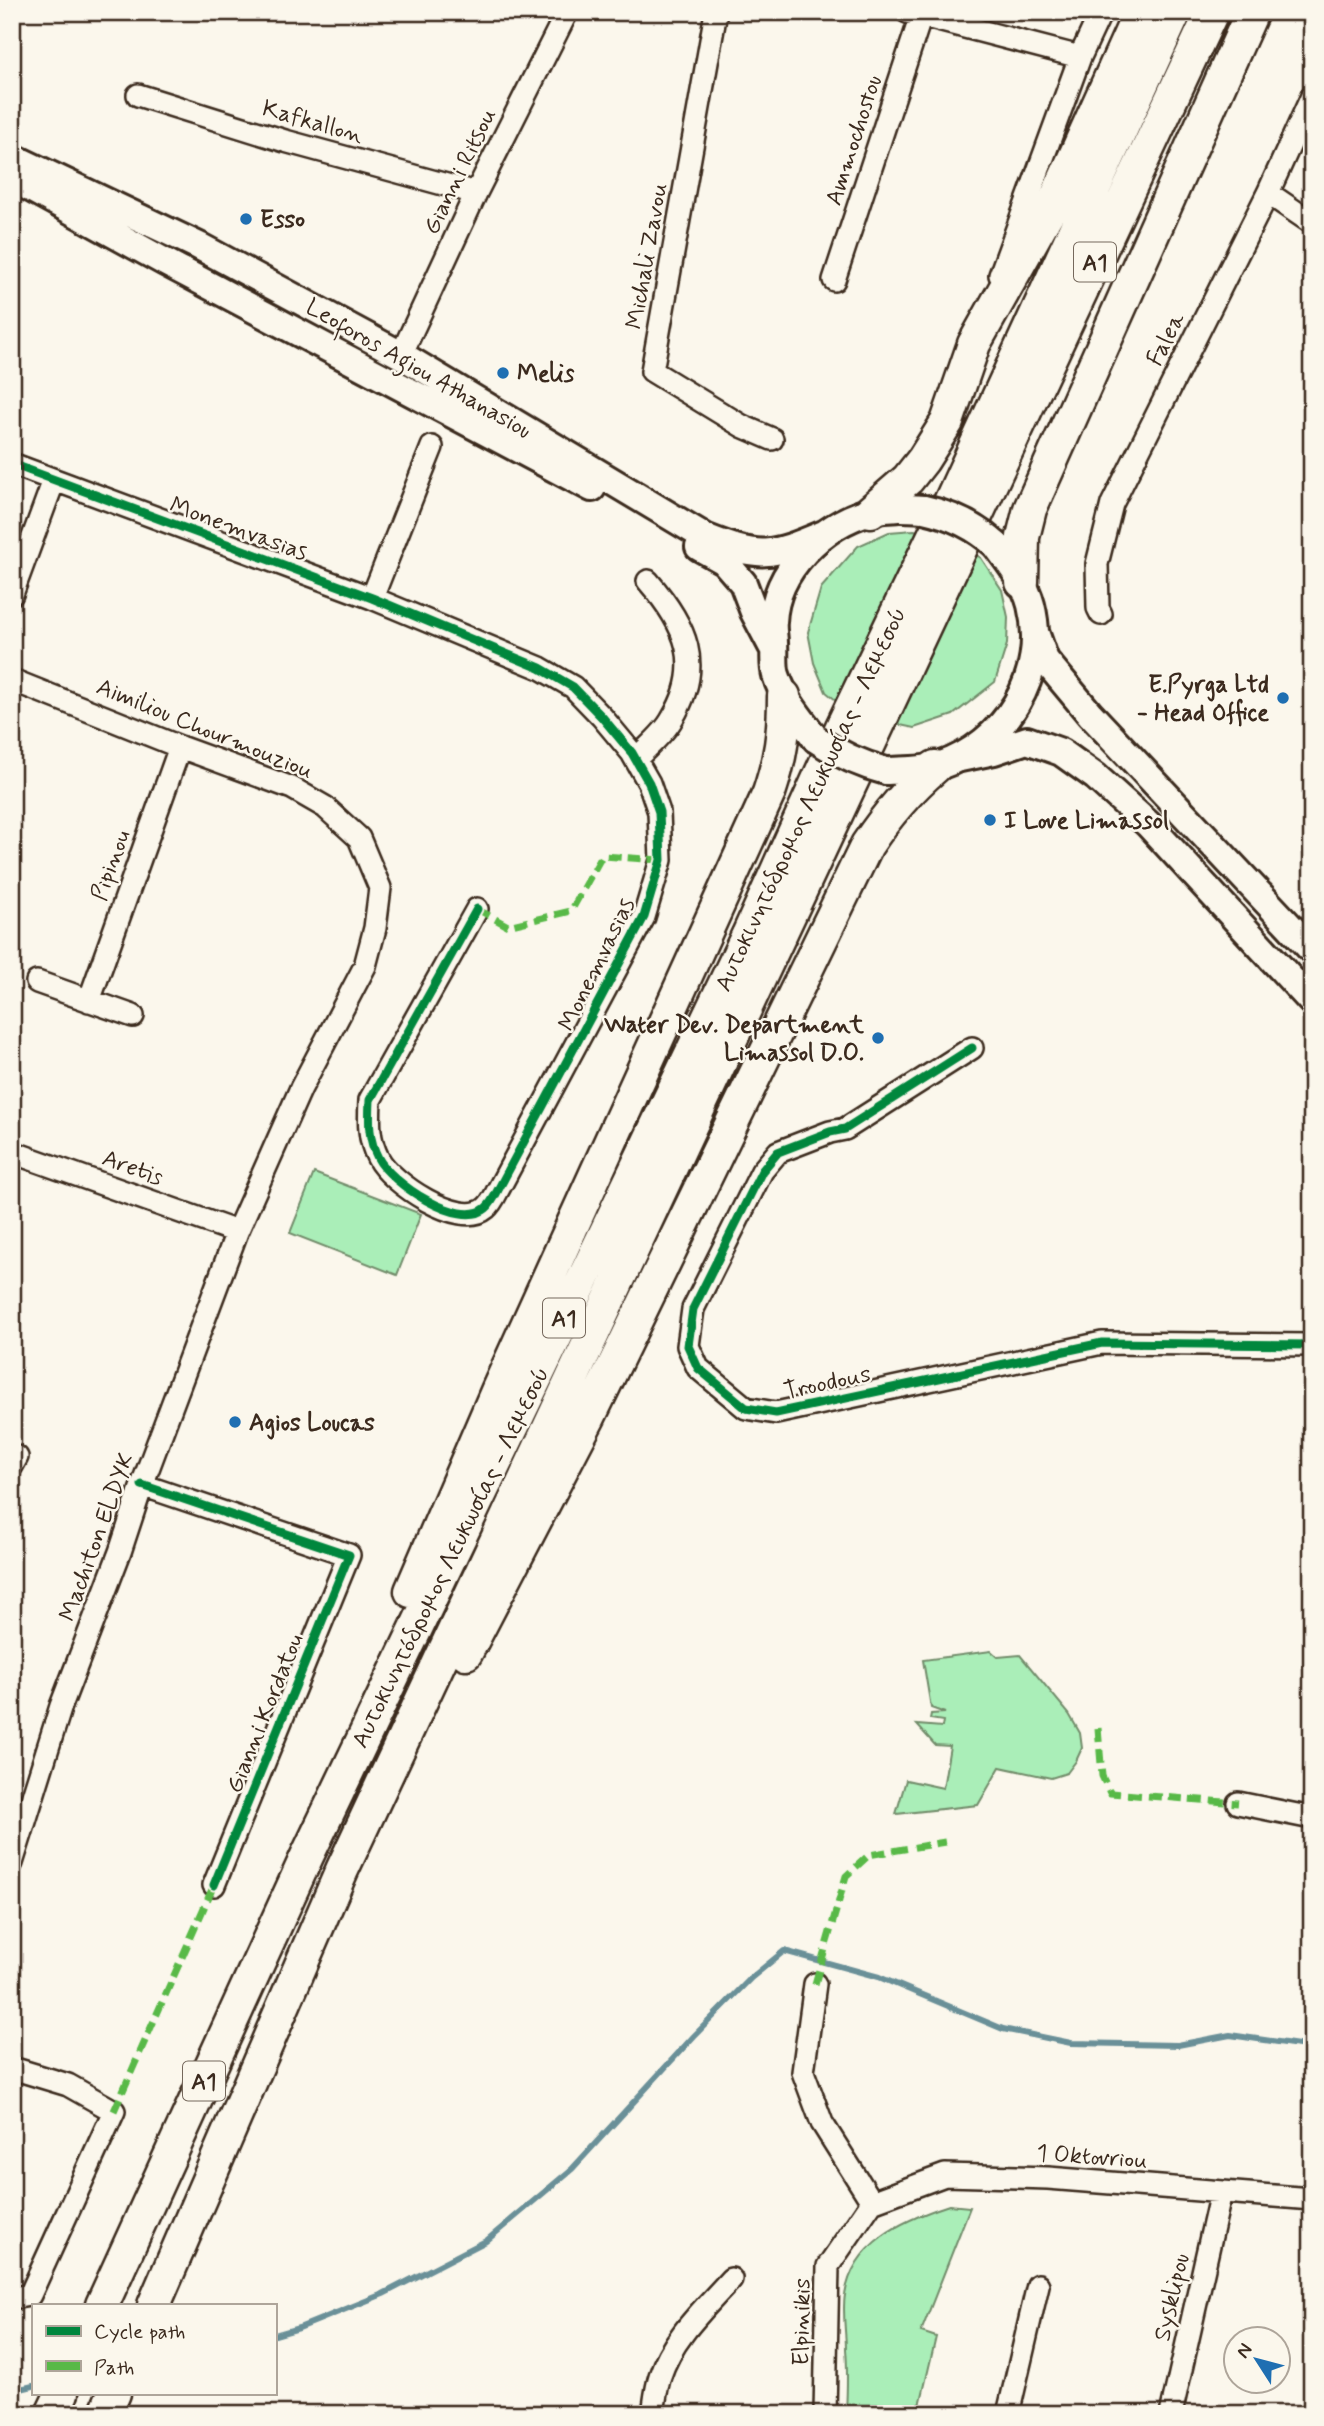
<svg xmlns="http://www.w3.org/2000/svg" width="1324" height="2426" viewBox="0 0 1324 2426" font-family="Mynerve,sans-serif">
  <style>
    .green { fill: #aaeeb8; stroke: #728c6b; stroke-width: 2 }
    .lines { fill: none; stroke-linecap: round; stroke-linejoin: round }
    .stream { stroke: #6a9098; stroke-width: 6 }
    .minor-casing { stroke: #3b2a1e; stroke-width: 26 }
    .major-casing { stroke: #3b2a1e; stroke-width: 32 }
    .highway-casing { stroke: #3b2a1e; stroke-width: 37 }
    .minor { stroke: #fbf7ec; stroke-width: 21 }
    .major { stroke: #fbf7ec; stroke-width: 26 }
    .highway { stroke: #fbf7ec; stroke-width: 32 }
    .major-bridge-casing { stroke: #3b2a1e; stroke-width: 32; stroke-linecap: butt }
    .major-bridge { stroke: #fbf7ec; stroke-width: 26 }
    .quiet { stroke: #58b947; stroke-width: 7; stroke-dasharray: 14 7; stroke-linecap: butt }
    .cycleway-casing { stroke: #fbf7ec; stroke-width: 13 }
    .cycleway { stroke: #00873e; stroke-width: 9 }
    .poi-dot { fill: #1f6fb2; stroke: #fbf7ec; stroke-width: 2.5 }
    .labels { text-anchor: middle; stroke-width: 5; stroke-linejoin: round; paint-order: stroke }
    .shield { fill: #fbf7ec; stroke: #75685c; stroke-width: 2 }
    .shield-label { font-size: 23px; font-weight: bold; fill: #3b2a1e }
    .street-label { font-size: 24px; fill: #3b2a1e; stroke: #fbf7ec }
    .poi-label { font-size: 24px; font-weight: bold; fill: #3b2a1e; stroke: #fbf7ec; text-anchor: start }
  </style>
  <rect width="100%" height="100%" fill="#fbf7ec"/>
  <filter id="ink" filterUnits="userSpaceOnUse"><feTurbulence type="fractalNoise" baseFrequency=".0143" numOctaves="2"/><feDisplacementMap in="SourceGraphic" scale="14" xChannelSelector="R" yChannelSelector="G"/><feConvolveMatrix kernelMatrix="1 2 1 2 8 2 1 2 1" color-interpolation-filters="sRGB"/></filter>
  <g filter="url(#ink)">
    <path class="green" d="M914 530 948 538 981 558 1002 590 1008 617 1007 644 995 682 953 715 914 728 868 718 843 706 826 692 814 663 808 632 821 588 858 546 889 532Z
      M314 1173 421 1214 397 1275 290 1233Z
      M991 1651 998 1657 1020 1655 1069 1714 1080 1733 1082 1748 1076 1761 1067 1773 1051 1778 1000 1767 978 1805 896 1814 906 1780 943 1788 950 1746 935 1745 917 1725 942 1727 943 1721 930 1719 931 1714 945 1713 931 1708 923 1660Z
      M949 2205 970 2207 921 2332 936 2337 918 2414H846C847 2392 848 2371 846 2349 846 2332 842 2312 845 2295 853 2242 903 2220 949 2205Z"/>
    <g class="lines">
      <path class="stream" d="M275 2335 299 2328 383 2294 486 2241 572 2169 694 2036 751 1978 784 1951 879 1977 1003 2029 1071 2043 1178 2045 1230 2035 1299 2045 1312 2044
        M12 2391 33 2386"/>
      <g class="minor-casing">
        <path id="minor" d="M716 12 652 371 742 426 772 439
          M907 12 1080 57
          M138 95 285 141 476 193
          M1268 193 1312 223
          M1000 275 1080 57 1101 12
          M834 280 921 16
          M401 355 476 193 567 12
          M12 464 372 598 540 668 573 687 602 717 632 753 649 783 659 812 661 860 644 917 498 1190C495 1196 491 1204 486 1208 460 1230 390 1182 378 1158 368 1139 369 1121 370 1100L477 909
          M12 594 54 480
          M372 598 432 447
          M1101 614 1098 608 1097 564 1112 504 1268 193 1312 96
          M12 680 180 747 292 788 325 807 359 838 380 888 375 928 365 966 301 1088 237 1232 142 1485 120 1552 61 1706 12 1863
          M636 759C647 747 664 734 672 719 705 665 686 625 648 581
          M37 982 133 1016
          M89 1001 180 747
          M972 1048 845 1129 830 1132 778 1152 762 1171 693 1309 688 1346 698 1368 746 1408 776 1413 1102 1343 1312 1345
          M12 1152 237 1232
          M12 1466 17 1457
          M142 1485 349 1555 214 1885
          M1238 1803 1312 1818
          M815 1984 803 2072 822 2123 872 2202
          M12 2068 68 2085 114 2111 30 2295 12 2298
          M872 2202 945 2175 1048 2178 1312 2199
          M653 2414C655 2401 656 2388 660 2376 672 2338 705 2308 731 2279
          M825 2414 828 2266 872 2202
          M1008 2414 1038 2285
          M1171 2414 1221 2192"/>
      </g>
      <g class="major-casing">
        <path id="major" d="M12 157 199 246 401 355 705 537C760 559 770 557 824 534
          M12 178 165 262 592 488
          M699 547 724 561 743 583 754 612 774 650
          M1035 632 1045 660 1090 714 1312 950
          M816 739C801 719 784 700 776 675 773 665 775 654 774 643 774 636 772 629 773 622 775 570 823 524 871 511 889 507 906 508 924 509
          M960 758 994 751 1027 740 1061 752 1096 777 1148 824 1312 1002
          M886 771C903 770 923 771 939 766 1005 744 1049 675 1031 605 1025 582 1010 564 996 545"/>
      </g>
      <g class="highway-casing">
        <path id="highway" d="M871 511 908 479 923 460 947 422 974 344 1057 196 1140 12
          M1022 582 1023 537 1030 509 1252 12
          M411 1591 498 1389 769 793C781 757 784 734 784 696
          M466 1653 589 1417 867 845C887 815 908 790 935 767
          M102 2305 307 1856 748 935 841 729 951 500 1175 12
          M154 2305 342 1870 1212 12
          M52 2414 62 2393
          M105 2414 114 2393"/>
      </g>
      <use href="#minor" class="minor"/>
      <use href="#major" class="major"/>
      <use href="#highway" class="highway"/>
      <g class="major-bridge-casing">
        <path id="major-bridge" d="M924 509C952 515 975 526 996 545
          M816 739C838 754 859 764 886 771"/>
      </g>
      <use href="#major-bridge" class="major-bridge"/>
      <path class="quiet" d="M477 909 508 926 571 911 602 856 661 860
        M1098 1728 1102 1776 1110 1793 1238 1803
        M815 1984 846 1876 869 1855 945 1842
        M114 2111 214 1885"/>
      <g class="cycleway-casing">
        <path id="cycleway" d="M12 464 372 598 540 668 573 687 602 717 632 753 649 783 659 812 661 860 644 917 498 1190C495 1196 491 1204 486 1208 460 1230 390 1182 378 1158 368 1139 369 1121 370 1100L477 909
          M972 1048 845 1129 830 1132 778 1152 762 1171 693 1309 688 1346 698 1368 746 1408 776 1413 1102 1343 1312 1345
          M142 1485 349 1555 214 1885"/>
      </g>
      <use href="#cycleway" class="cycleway"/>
    </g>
  </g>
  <g class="poi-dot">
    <circle cx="246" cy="219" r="7"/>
    <circle cx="503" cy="373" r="7"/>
    <circle cx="1283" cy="698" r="7"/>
    <circle cx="990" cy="820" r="7"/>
    <circle cx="878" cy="1038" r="7"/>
    <circle cx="235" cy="1422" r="7"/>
  </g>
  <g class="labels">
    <g class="shield">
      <rect x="1074" y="242.5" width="42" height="39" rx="5"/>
      <rect x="543" y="1298.5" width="42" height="39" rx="5"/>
      <rect x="183" y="2061.5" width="42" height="39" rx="5"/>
    </g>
    <g class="shield-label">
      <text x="1095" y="270">A1</text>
      <text x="564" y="1326">A1</text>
      <text x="204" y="2089">A1</text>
    </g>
    <g class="street-label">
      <text transform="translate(313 121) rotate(16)" y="8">Kafkallon</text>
      <text transform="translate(853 140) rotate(-72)" y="8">Ammochostou</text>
      <text transform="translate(459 171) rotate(-64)" y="8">Gianni Ritsou</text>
      <text transform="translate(646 256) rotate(-80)" y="8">Michali Zavou</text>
      <text transform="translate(1165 339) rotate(-63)" y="8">Falea</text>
      <text transform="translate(419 368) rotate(30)" y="8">Leoforos Agiou Athanasiou</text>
      <text transform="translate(239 528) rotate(20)" y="8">Monemvasias</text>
      <text transform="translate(205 728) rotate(22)" y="8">Aimiliou Chourmouziou</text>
      <text transform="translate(810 799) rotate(-65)" y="8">Αυτοκινητόδρομος Λευκωσίας - Λεμεσού</text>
      <text transform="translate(110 865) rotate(-70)" y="8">Pipinou</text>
      <text transform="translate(596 964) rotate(-64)" y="8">Monemvasias</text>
      <text transform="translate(133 1167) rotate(20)" y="8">Aretis</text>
      <text transform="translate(827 1382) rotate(-12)" y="8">Troodous</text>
      <text transform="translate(96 1537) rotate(-70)" y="8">Machiton ELDYK</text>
      <text transform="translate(450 1557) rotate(-64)" y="8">Αυτοκινητόδρομος Λευκωσίας - Λεμεσού</text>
      <text transform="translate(264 1713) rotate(-68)" y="8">Gianni Kordatou</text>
      <text transform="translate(1092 2156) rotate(4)" y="8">1 Oktovriou</text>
      <text transform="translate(1171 2297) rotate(-77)" y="8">Sysklipou</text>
      <text transform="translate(801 2322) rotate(-89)" y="8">Elpinikis</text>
    </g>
    <g class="poi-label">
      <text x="260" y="227">Esso</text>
      <text x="517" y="381">Melis</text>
      <text x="1269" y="692" text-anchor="end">E.Pyrga Ltd<tspan x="1269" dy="28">- Head Office</tspan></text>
      <text x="1004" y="828">I Love Limassol</text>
      <text x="864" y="1032" text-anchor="end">Water Dev. Department<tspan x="864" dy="28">Limassol D.O.</tspan></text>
      <text x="249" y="1430">Agios Loucas</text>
    </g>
  </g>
  <rect width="1324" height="2426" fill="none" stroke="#fbf7ec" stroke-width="42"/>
  <rect x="21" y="21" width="1282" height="2384" fill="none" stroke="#3b2a1e" stroke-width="2.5" filter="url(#ink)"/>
  <rect x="32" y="2304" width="245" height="91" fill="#fbf7ec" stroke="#aea59a" stroke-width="2"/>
  <rect x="46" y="2326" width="35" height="10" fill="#00873e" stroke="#aea59a" stroke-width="2"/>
  <text x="94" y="2338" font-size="21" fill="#3b2a1e">Cycle path</text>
  <rect x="46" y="2361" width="35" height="10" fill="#58b947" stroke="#aea59a" stroke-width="2"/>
  <text x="94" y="2374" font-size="21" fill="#3b2a1e">Path</text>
  <g transform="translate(1257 2360) rotate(306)"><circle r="33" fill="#fbf7ec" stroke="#aea59a" stroke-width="2"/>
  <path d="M0-5L12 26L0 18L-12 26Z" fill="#1f6fb2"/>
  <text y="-10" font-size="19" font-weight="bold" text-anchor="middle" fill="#3b2a1e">N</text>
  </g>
</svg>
